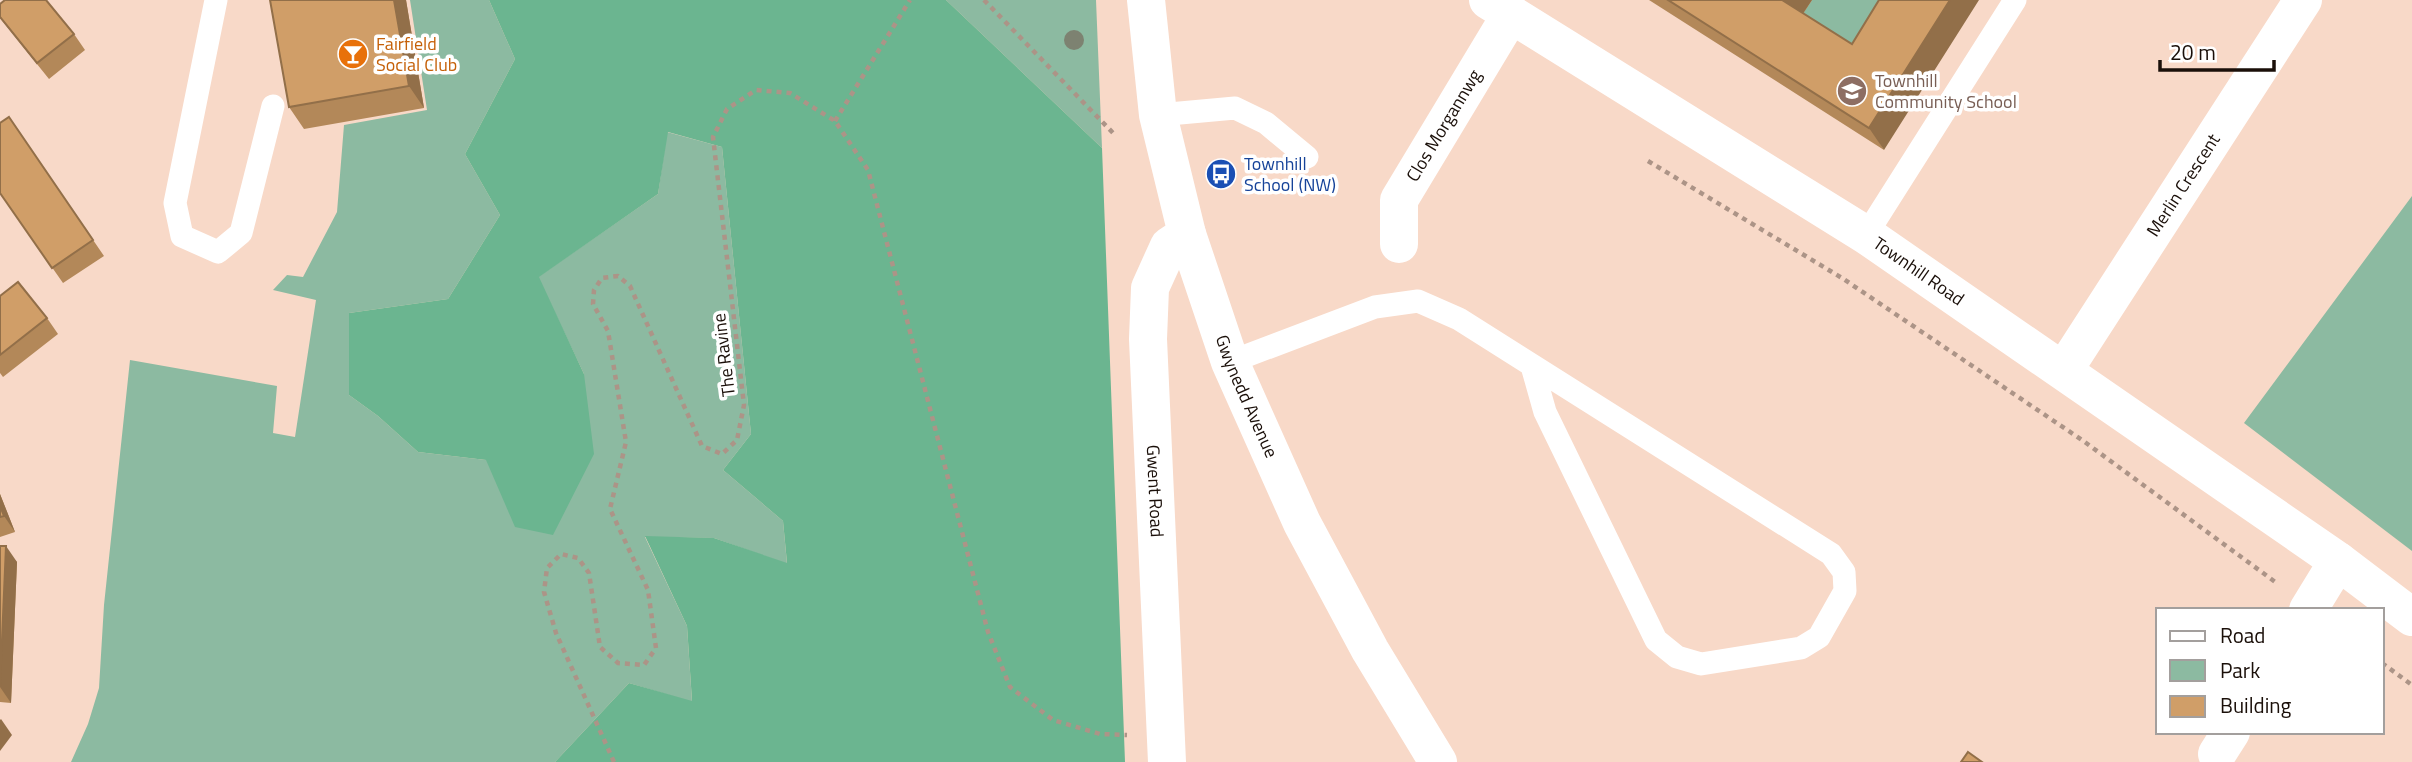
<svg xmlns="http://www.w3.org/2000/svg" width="2412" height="762" viewBox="0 0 2412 762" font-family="'Titillium Web',sans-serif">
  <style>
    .green { fill: #8cbaa1 }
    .forest { fill: #6bb590 }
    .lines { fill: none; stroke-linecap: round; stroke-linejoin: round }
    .path { stroke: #ac9487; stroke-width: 4.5; stroke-dasharray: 5 5; stroke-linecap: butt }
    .service { stroke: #fff; stroke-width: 23 }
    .minor { stroke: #fff; stroke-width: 38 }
    .tertiary { stroke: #fff; stroke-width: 38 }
    .tree { fill: #7d8271 }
    .wall { fill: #b38859 }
    .shaded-wall { fill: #926f49 }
    .building { fill: #d09e68; stroke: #926f49; stroke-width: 2 }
    .labels { text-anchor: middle; stroke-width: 7; stroke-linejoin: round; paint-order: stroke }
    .food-label { font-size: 18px; fill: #c56008; stroke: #fff; text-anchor: start }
    .education-label { font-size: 18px; fill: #785e54; stroke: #fff; text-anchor: start }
    .street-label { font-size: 18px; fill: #1a0f09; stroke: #fff }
    .transit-label { font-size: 18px; fill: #164399; stroke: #fff; text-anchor: start }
  </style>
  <rect width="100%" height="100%" fill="#f8d9c8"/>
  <path class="green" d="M410 0H489L515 59 465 154 500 215 448 299 349 313V395L378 416 418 452 486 460 584 374 538 277 658 194 667 132 722 147 751 434 723 470 783 521 787 564 714 538 645 537 687 626 692 702 629 683 555 762H71L88 724 99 688 104 605 130 360 277 386 273 433 295 437 316 300 273 290 287 275 303 277 337 212 344 125 427 110Z
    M946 0H1096L1102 148Z
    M1812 0H1908L1867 66 1797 22Z
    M2412 196V551L2244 423Z"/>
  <path class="forest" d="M489 0H946L1102 148 1125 762H555L629 683 692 701 687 626 645 536 714 538 787 563 783 521 723 470 751 434 722 147 668 132 658 194 539 277 584 374 594 454 553 535 515 527 486 460 418 452 378 416 349 395V313L448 299 500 215 465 154 515 59Z"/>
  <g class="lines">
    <path class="path" d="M984 0 1115 135
      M835 121 910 0
      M1648 161 1842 278 2082 440 2278 584
      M2382 663 2412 685
      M614 762 556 633 544 592 547 568 561 554 578 558 589 573 600 647 618 663 644 665 656 648 648 590 610 509 626 442 608 331 593 304 594 290 602 278 618 276 630 286 702 446 722 454 737 440 744 405 713 137 727 109 756 90 790 93 835 121 868 170 988 632 1010 687 1053 720 1100 734 1127 735"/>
    <path class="service" d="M216 0 175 203 182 236 218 252 241 233 273 106
      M1158 115 1235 108 1266 123 1307 157
      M1866 235 2015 0
      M1230 362 1375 307 1418 301 1459 319 1831 554 1844 572 1845 591 1819 637 1801 648 1701 664 1677 657 1656 640 1545 412 1532 366"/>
    <g class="minor">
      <path id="s1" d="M1187 234 1230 362 1302 523 1370 650 1438 762"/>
      <path id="s2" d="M1399 244V200L1511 14"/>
      <path id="s3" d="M2064 370 2303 0"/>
      <path d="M2308 610 2338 561"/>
      <path d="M2217 754 2231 732"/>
    </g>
    <g class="tertiary">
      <path id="s4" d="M1146 0 1158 115 1187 234 1169 246 1150 288 1148 339 1167 762"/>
      <path id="s5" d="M1488 0 1866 235 2338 561 2412 617"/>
    </g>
  </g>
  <circle class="tree" cx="1074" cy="40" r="10"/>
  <path class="wall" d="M406 0 424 108 304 129 289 107Z
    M1649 0H1812L1803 14 1884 150Z
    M0 4 74 34 85 50 49 79 0 18Z
    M9 117 104 256 63 283 0 193Z
    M0 296 47 318 58 334 3 377 0 373Z
    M0 494 15 532 0 537Z
    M0 546 17 562 11 703 0 702Z"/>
  <path class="shaded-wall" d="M394 0H406L424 108 409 86Z
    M1782 0H1812L1797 22Z
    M1950 0H1979L1884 150 1869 128Z
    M0 494 15 532 4 516 0 506Z
    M6 546 17 562 11 703 0 687Z
    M1 719 12 735 0 751V720Z"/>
  <path class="building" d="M5 0H46L74 34 37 63 0 17V4Z
    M270 0H394L409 86 289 107Z
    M1668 0H1782L1852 44 1879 0H1950L1869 128Z
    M9 117 93 240 52 268 0 193V123Z
    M18 282 47 318 0 355V296Z
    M0 506 4 516 0 517Z
    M0 546H6L0 687Z
    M1968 752 1982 762H1961Z"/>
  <defs>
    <g id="bar-disc" transform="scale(1.575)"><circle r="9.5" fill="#e8710a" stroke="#fff"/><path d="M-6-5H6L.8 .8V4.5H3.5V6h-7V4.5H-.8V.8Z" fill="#fff"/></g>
    <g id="school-disc" transform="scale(1.575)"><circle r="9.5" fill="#8d6e63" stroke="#fff"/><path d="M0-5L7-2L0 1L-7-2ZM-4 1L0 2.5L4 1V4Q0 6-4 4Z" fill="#fff"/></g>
    <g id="bus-disc" transform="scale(1.575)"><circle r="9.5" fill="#1a4fb4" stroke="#fff"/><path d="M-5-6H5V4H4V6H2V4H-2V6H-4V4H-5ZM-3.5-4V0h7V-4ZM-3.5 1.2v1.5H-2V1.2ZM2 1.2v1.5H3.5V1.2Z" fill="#fff"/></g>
  </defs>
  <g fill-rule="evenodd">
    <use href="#bar-disc" x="353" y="54"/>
    <use href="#school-disc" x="1852" y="91"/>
    <use href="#bus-disc" x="1221" y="174"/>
  </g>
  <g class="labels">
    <g class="food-label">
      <text x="376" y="50">Fairfield<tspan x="376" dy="21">Social Club</tspan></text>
    </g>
    <g class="education-label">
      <text x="1875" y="87">Townhill<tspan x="1875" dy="21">Community School</tspan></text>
    </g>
    <g class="street-label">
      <text dy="6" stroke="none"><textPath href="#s2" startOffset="131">Clos Morgannwg</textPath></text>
      <text dy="6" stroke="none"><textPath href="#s3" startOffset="220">Merlin Crescent</textPath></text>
      <text dy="6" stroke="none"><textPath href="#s5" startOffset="509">Townhill Road</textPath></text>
      <text transform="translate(724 355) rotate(-97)" y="6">The Ravine</text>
      <text dy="6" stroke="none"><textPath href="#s1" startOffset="173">Gwynedd Avenue</textPath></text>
      <text dy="6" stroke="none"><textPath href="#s4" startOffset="509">Gwent Road</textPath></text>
    </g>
    <g class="transit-label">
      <text x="1244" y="170">Townhill<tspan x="1244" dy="21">School (NW)</tspan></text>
    </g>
  </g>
  <rect x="2156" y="608" width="228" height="126" fill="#ffffff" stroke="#a39f9d" stroke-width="2"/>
  <rect x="2170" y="631" width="35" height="10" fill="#ffffff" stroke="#a39f9d" stroke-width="2"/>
  <text x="2220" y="643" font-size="21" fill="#1a0f09">Road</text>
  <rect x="2170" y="660" width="35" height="21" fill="#8cbaa1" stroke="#a39f9d" stroke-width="2"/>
  <text x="2220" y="678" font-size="21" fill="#1a0f09">Park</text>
  <rect x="2170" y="696" width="35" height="21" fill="#d09e68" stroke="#a39f9d" stroke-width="2"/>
  <text x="2220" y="713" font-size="21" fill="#1a0f09">Building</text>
  <path d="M2160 60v10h114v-10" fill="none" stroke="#1a0f09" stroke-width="3.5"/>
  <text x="2170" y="60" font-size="21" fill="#1a0f09" stroke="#ffffff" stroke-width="5" paint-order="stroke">20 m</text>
</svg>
